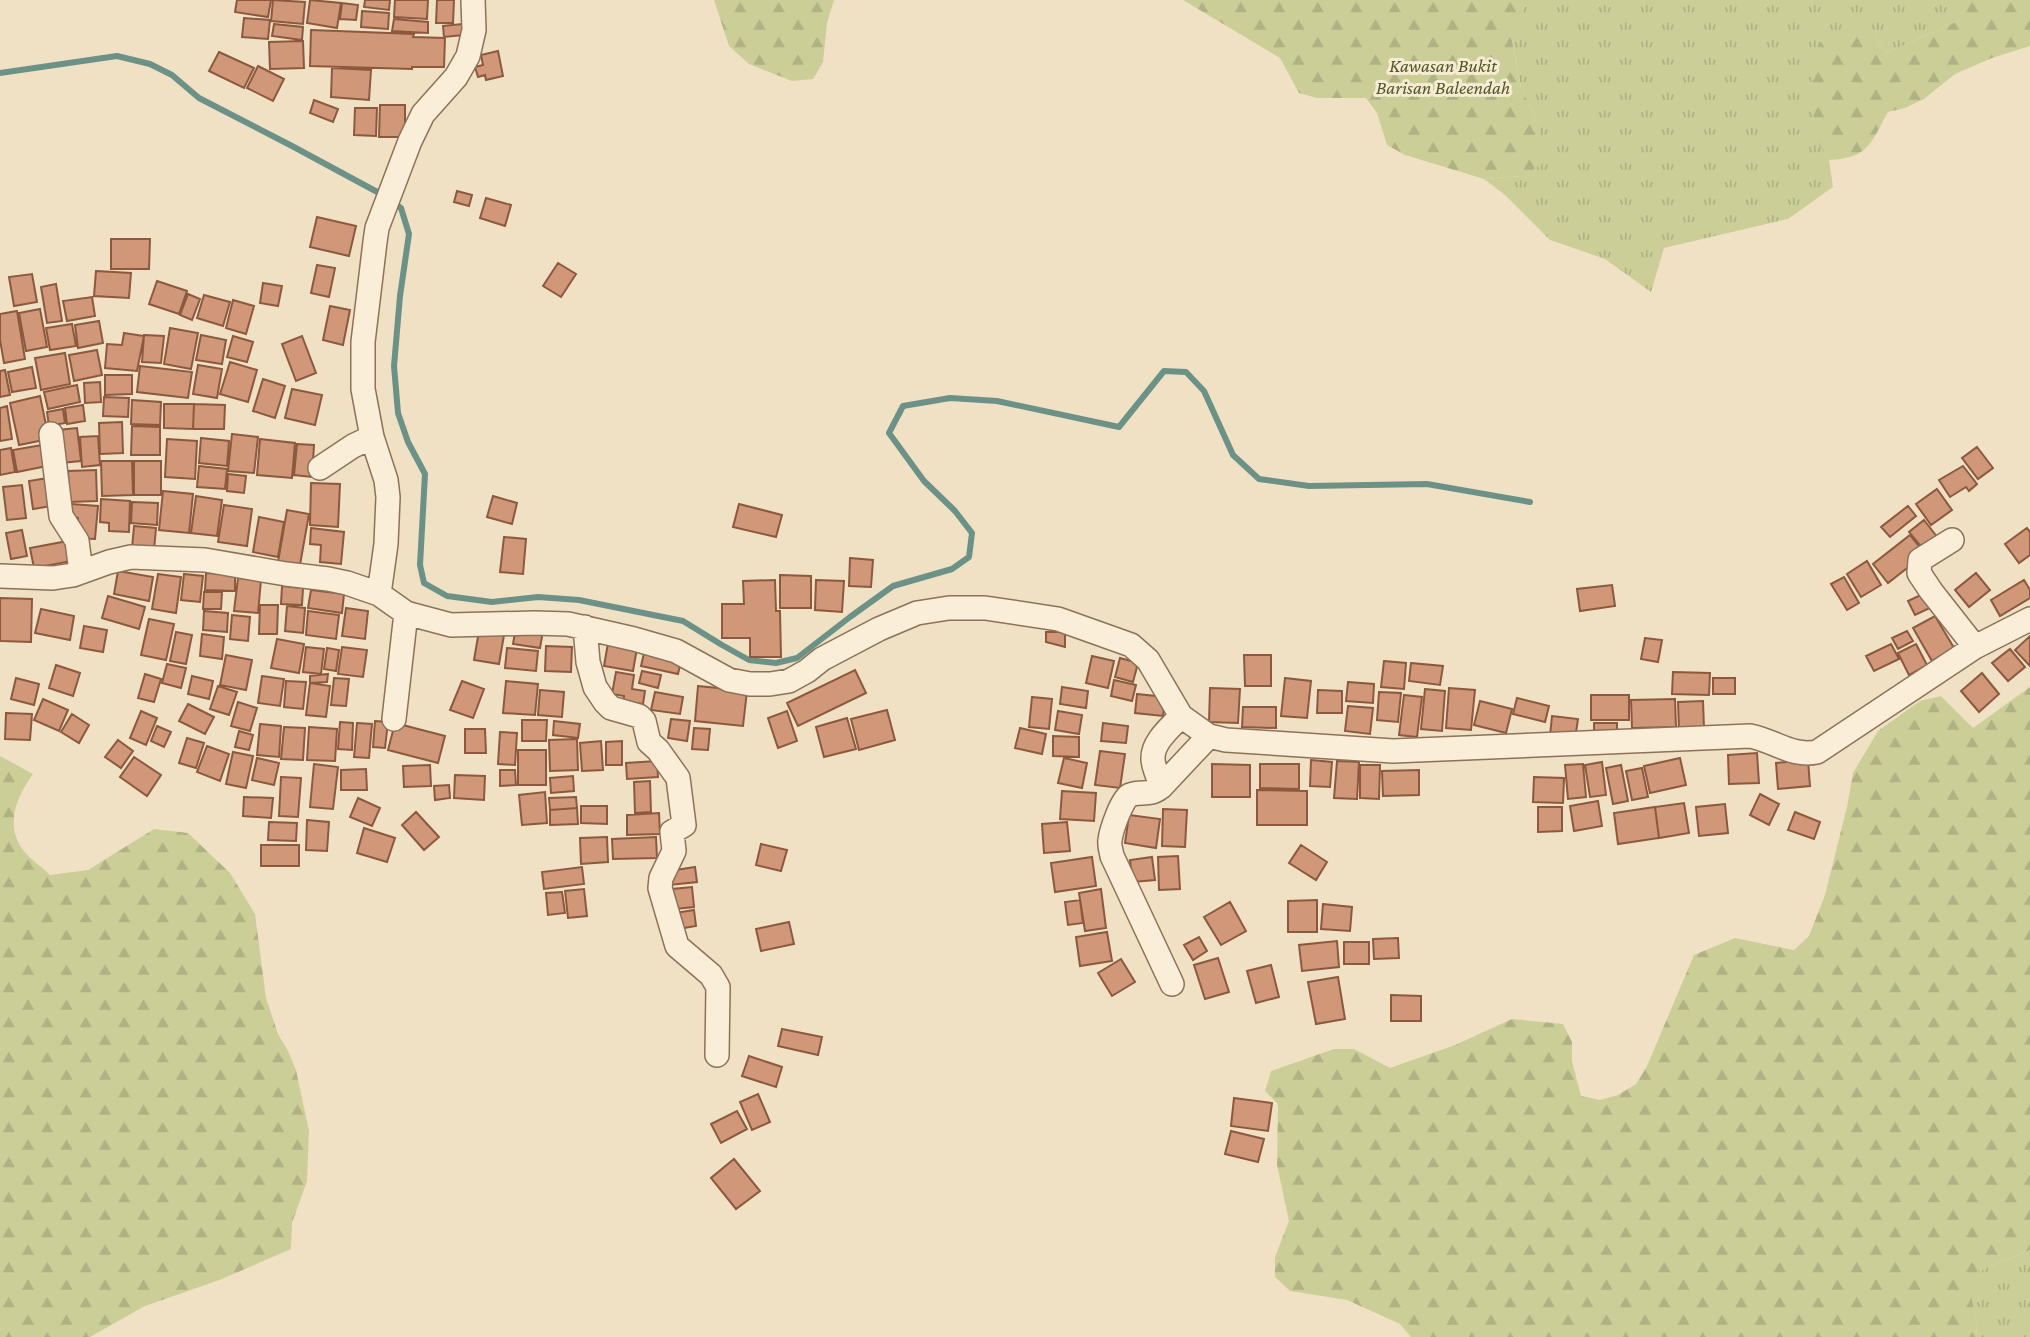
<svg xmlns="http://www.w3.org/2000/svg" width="2030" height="1337" viewBox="0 0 2030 1337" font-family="'Crimson Pro',serif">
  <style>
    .grass { fill: url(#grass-tufts) }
    .forest { fill: url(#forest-firs) }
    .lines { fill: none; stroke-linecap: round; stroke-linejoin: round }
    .stream { stroke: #6c9287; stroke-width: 6 }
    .building { fill: #d09878; stroke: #8c593e; stroke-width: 2 }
    .street-casing { stroke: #8c7259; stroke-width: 26 }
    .street { stroke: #faeed8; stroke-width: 23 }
    .labels { text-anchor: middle; stroke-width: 6; stroke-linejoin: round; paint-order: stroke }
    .park-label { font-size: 19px; font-style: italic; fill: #4e5824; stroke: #f7ebd4 }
  </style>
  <defs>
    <pattern id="grass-tufts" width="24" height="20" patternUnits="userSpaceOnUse" patternTransform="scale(1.75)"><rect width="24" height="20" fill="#cbcf97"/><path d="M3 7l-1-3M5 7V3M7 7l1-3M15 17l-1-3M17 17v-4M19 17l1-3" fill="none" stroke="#afb282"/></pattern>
    <pattern id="forest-firs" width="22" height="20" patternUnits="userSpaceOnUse" patternTransform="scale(1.75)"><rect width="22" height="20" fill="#cbcf97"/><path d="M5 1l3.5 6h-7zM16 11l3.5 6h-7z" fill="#afb282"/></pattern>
  </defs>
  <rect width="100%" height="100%" fill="#f0e1c4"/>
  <path class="grass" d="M1529 0H1965V18L1887 53 1874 35 1819 145 1829 160 1833 187 1788 219 1664 248 1651 292 1605 259 1550 240 1505 195 1484 179 1523 176 1539 125 1521 87 1511 35 1517 17Z
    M2030 1250V1337H1976L1977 1326 1969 1289 1977 1272Z"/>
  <path class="forest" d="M714 0H834L827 23 823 62 813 79 792 81 749 64 729 46Z
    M1183 0H1529L1518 17 1511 36 1521 87 1539 125 1542 164 1523 176 1484 179 1405 155 1387 145 1377 113 1366 98H1317L1299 93 1280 58Z
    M1965 0H2030V46L1992 58 1955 74 1924 99 1905 108 1888 112C1870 144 1869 158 1829 160L1819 145 1812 104 1811 64 1824 36 1832 31 1862 30 1874 35 1887 53 1965 18Z
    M2030 687V1250L1977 1272 1970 1289 1977 1326 1976 1337H1411L1400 1324 1347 1300 1290 1291 1275 1277V1257L1289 1221 1277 1165 1278 1104 1265 1091 1271 1071 1334 1049H1354L1390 1068 1455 1045 1512 1019 1563 1024 1572 1042V1061L1581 1096 1600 1100 1618 1095 1636 1084 1647 1066 1694 955 1735 938 1794 950 1809 936 1825 895 1847 807 1853 773 1878 731 1920 701 1941 696 1973 728Z
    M0 756 33 774C18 795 5 822 21 847 27 857 41 866 50 875L88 870 154 829 188 833 230 873 255 914 266 998 278 1034 288 1051 296 1070 309 1131 307 1181 292 1223 291 1249 222 1279 145 1306 90 1337H0Z"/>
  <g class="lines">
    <path class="stream" d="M0 73 117 56 150 64 172 75 199 98 292 146 381 194 401 208 409 234 400 296 394 366 398 413 408 442 425 474 420 565 424 583 447 596 492 602 538 597 579 600 683 621 722 645 749 660 776 663 797 658 850 617 893 586 952 569 969 557 972 533 955 511 924 481 889 433 903 406 950 398 997 401 1119 427 1164 371 1186 372 1204 391 1233 455 1259 479 1309 486 1427 484 1530 502"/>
  </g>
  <path class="building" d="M237 0H271L268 17 235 12Z
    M273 0 305 2 303 24 271 21Z
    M310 0 341 3 337 28 307 23Z
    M365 0H390L389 10 364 7Z
    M395 0H428L427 19 394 17Z
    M437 0H454L453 23H436Z
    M342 3 358 5 356 20 340 19Z
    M362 11 389 13 388 29 361 27Z
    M244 18 270 20 268 39 242 37Z
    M394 19 428 22V33L392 31Z
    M274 24 303 27 302 40 272 36Z
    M462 24 463 35 444 37 443 26Z
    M311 30 414 34 413 37 445 38 444 67H412V69L310 66Z
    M303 41 304 68 270 69 269 42Z
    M498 51 503 76 486 80 485 75 478 77 475 67 483 65 481 55Z
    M219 52 254 68 244 88 209 71Z
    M258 66 284 79 273 101 247 88Z
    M332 68 371 70 369 100 331 97Z
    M314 100 338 109 333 122 310 113Z
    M380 105H405V137H379Z
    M355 108H377L376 136 354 135Z
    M457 191 472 195 469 206 454 202Z
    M486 198 511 205 505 226 480 218Z
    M317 217 356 226 349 256 310 247Z
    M111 239H150L149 269H111Z
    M558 263 576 274 561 297 543 286Z
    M317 265 335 268 329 297 311 293Z
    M96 271 131 273 129 298 94 296Z
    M32 274 37 302 14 306 9 277Z
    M157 281 187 291 179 314 149 304Z
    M263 283 282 286 278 306 260 303Z
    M56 284 62 321 47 323 41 287Z
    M188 294 200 299 192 320 180 315Z
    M204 295 230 302 223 326 197 318Z
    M92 297 95 316 67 321 63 301Z
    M233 300 254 306 246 334 226 328Z
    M330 306 350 310 343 345 323 340Z
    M40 309 47 347 26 351 19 313Z
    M17 311 25 359 4 363 0 340V314Z
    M99 321 103 343 78 348 75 325Z
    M72 324 76 346 50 350 46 328Z
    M170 328 198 333 191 369 164 364Z
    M124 333 144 336 137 371 105 368 107 344 122 345Z
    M144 335 164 336 161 363 142 362Z
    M201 335 226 340 222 364 196 360Z
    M233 336 253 342 247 362 227 357Z
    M302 336 316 373 296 381 282 344Z
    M97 350 102 375 74 381 69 355Z
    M65 353 70 384 41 390 35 358Z
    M230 362 257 370 248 402 220 394Z
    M198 365 222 369 217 398 193 394Z
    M140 366 192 372 188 398 137 392Z
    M32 367 36 388 12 392 8 372Z
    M5 370 10 395 0 397V371Z
    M105 375H132V394L105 395Z
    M263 379 285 386 275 418 253 411Z
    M100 382 101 402 85 403 84 383Z
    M77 385 80 402 48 409 44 392Z
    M292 389 322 395 315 425 285 418Z
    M40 396 49 439 19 445 10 403Z
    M104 397 129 398 128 417 103 416Z
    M132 400 161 402 160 425 131 424Z
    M164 404H194L193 429 164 428Z
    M194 404 225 405 224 429H193Z
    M83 405 85 421 67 424 65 408Z
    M7 406 12 439 0 441V408Z
    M63 409 65 423 49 426 47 412Z
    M122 422 123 453 100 454 99 423Z
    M132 426 160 427V455H131Z
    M77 428 81 461 61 463 57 430Z
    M232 434 258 437 254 473 228 471Z
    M98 436 100 465 82 467 80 437Z
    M201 438 229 441 227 466 199 463Z
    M167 439 197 441 195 479 165 477Z
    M260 439 295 443 292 478 257 475Z
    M48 444 52 465 17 472 13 450Z
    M297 444 314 445 312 477 294 475Z
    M1977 447 1993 468 1978 479 1962 458Z
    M11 448 15 472 0 475V450Z
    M101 461H132L133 495 102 496Z
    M134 461H161V495H134Z
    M199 466 227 469 225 489 197 487Z
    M1963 466 1977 484 1969 491 1966 487 1950 497 1939 480Z
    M96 470 97 501 69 502 68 471Z
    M228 474 246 476 244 493 227 491Z
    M54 477 58 505 33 509 29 481Z
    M311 483 340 484 338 527 310 525Z
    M22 485 26 518 7 520 3 487Z
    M1937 489 1952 510 1931 525 1916 504Z
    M163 491 193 494 189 533 159 530Z
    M196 496 222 500 217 536 191 533Z
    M493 496 517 503 512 524 487 517Z
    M101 499 130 501 129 532 109 531V523L100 522Z
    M132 502 158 503 157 525 131 523Z
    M71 504 98 506 95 539 77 538 78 518 68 517Z
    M739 504 782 515 776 537 733 527Z
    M224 505 252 509 247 546 218 542Z
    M1908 506 1916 516 1890 537 1881 527Z
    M287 510 309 514 300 565 278 562Z
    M259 517 284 522 278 557 253 552Z
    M1924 520 1938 538 1923 549 1909 532Z
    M134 526 156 528 154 550 132 548Z
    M311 528 344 532 341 564 320 562 321 545 310 544Z
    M2027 528 2030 532V555L2019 563 2005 544Z
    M22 530 27 556 11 559 6 533Z
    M1910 535 1925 554 1888 583 1873 564Z
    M504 537 526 539 523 574 500 572Z
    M73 540 77 560 34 568 30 548Z
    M850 558 873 560 871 587 849 586Z
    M1867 561 1881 585 1861 597 1847 574Z
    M118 571 153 577 149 601 114 594Z
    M206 573 235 574V591L205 590Z
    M1976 573 1990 590 1969 607 1955 590Z
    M158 574 181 577 176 613 152 609Z
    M184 574 203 576 200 602 181 600Z
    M780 575 811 576V608H780Z
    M1844 577 1859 603 1847 610 1831 584Z
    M238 578 261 580 258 613 234 611Z
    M775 580 776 611H780L781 657H750V638H722V604H744L743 581Z
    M816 580 844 581 842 612 815 610Z
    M2024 580 2030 590V598L2000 616 1991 600Z
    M1612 585 1615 606 1580 611 1577 589Z
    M282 586 303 588 302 605 281 604Z
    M311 590 344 594 342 613 308 608Z
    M204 592H222L221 609H203Z
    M1927 592 1934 606 1915 615 1908 601Z
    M108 596 145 607 139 629 102 618Z
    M0 598 32 599 31 642 0 641Z
    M260 605H278L277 634H259Z
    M287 606 305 608 303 633 285 631Z
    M346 608 368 611 365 639 342 636Z
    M41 609 74 616 70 640 35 633Z
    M204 611 228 613 227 632 203 630Z
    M308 611 339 615 336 639 306 635Z
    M232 615 250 617 248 641 230 639Z
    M1935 616 1954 648 1932 661 1913 628Z
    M149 619 174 624 166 660 141 655Z
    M84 626 107 630 103 652 80 648Z
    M516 627 543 631 540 648 513 644Z
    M479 631 504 635 499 664 474 660Z
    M1907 631 1913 641 1898 649 1892 638Z
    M176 632 192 635 186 664 170 661Z
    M1046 632H1065V647L1046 642Z
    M202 634 224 637 222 659 200 656Z
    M2030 636V666L2015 650Z
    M1645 638 1662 640 1658 662 1641 659Z
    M277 639 304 644 299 673 271 668Z
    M608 643 637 648 633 671 604 666Z
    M1891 644 1899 659 1874 671 1866 656Z
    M1916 644 1927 665 1909 675 1898 653Z
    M546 646 572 647 571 672 545 671Z
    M306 647 324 649 321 674 303 672Z
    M342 647 367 650 363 677 338 674Z
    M327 648 339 650 336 671 324 669Z
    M507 648 538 651 536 671 505 668Z
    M645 649 682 657 678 674 641 666Z
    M2010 649 2025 667 2008 681 1992 663Z
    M226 655 252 660 246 690 220 685Z
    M1244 655H1271V686H1245Z
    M1092 656 1114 661 1108 688 1086 683Z
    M1120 658 1138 663 1133 682 1115 677Z
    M1384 661 1406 663 1404 689 1381 687Z
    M1411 663 1443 666 1440 685 1409 681Z
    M167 664 186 668 181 688 162 683Z
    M56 665 80 673 73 696 49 688Z
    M855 670 866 693 798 726 787 703Z
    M642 671 661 675 658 688 639 683Z
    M616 672 634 675 632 689 645 691 643 704 623 701 624 696 612 694Z
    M1673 672 1710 673 1709 695 1672 694Z
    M1982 673 1999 694 1979 712 1961 691Z
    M145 674 161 679 154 702 138 698Z
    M328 674 327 682 310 683V676Z
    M192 676 213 681 209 699 188 694Z
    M262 676 284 679 280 706 258 703Z
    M16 678 39 684 34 705 11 699Z
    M334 678 349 679 346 706 331 705Z
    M1285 678 1311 681 1307 718 1281 716Z
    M1713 678H1735V694H1713Z
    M1114 680 1136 685 1132 701 1111 696Z
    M286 681 306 682 303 709 284 707Z
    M462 681 484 689 473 718 450 710Z
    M506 681 538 684 535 715 503 713Z
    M1348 682 1374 684 1373 703 1346 701Z
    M310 683 330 686 326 717 306 715Z
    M218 686 237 692 229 715 210 709Z
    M698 686 747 691 743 726 695 721Z
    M1062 687 1088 691 1086 708 1060 704Z
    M1210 688 1240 689 1238 723 1209 722Z
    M1449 688 1475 690 1471 730 1446 728Z
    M1425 689 1445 691 1442 731 1421 729Z
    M540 690 564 692 562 717 538 715Z
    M1318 690 1342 691V713H1317Z
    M655 692 683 697 680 714 651 710Z
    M1379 692 1401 693 1398 722 1377 720Z
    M1137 694 1165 697 1163 716 1135 713Z
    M1404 695 1422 697 1417 737 1399 735Z
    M1591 695H1629V720H1591Z
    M1032 697 1052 699 1049 729 1029 727Z
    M1517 698 1549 706 1545 722 1513 714Z
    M43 699 68 710 59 731 34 720Z
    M1675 699 1676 727 1632 728 1631 700Z
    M1480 701 1512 709 1506 733 1474 725Z
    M1703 701 1704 728 1679 729 1678 702Z
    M238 702 257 708 250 731 231 726Z
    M188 704 214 717 205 734 179 721Z
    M1348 706 1373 708 1370 734 1345 731Z
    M1243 707H1276V728L1242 727Z
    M887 710 895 740 859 750 851 719Z
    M141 711 157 718 146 745 130 738Z
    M787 711 797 741 778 748 768 718Z
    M1058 711 1082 715 1079 734 1055 730Z
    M6 713 32 714 30 740 5 739Z
    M72 714 89 725 79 743 61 732Z
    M1552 716 1578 719 1575 739 1550 736Z
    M847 718 856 749 824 757 816 727Z
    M671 719 690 721 687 741 668 738Z
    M522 720H547L546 741H522Z
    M375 721 388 722 385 748 373 747Z
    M554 721 580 724 578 738 553 735Z
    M340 722 353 723 352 750 338 749Z
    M357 723 372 724 369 758 354 757Z
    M395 723 445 736 438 763 388 750Z
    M1103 723 1128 726 1126 743 1101 741Z
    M1594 723H1617V741H1594Z
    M260 724 281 726 279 757 257 755Z
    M157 726 171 732 164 747 151 741Z
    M284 727 305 728 303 760 281 759Z
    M309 727 337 729 335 761 307 760Z
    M694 728 710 729 708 750 692 749Z
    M1020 728 1046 734 1042 754 1015 748Z
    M465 729H485L486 753H465Z
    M239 731 253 735 249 750 235 747Z
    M500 732 517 733 515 765 498 764Z
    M1053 736 1079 737V757L1053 756Z
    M187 738 204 743 196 768 179 763Z
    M577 739 578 770 550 771 549 740Z
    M118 740 133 751 121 768 105 757Z
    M601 741 603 770 582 771 580 743Z
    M622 741V765H606V742Z
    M207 746 229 754 220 781 197 772Z
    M518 750H546V785H518Z
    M1100 751 1125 754 1120 788 1095 785Z
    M233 752 253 756 246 788 226 784Z
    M1757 753 1759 783 1729 784 1728 755Z
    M134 757 161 775 147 796 120 777Z
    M257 758 279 763 274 785 252 780Z
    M1064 758 1087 763 1082 788 1058 783Z
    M1680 758 1686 785 1650 793 1644 766Z
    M1311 760 1332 762 1330 787 1310 786Z
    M1808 760 1810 786 1778 789 1776 763Z
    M657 761 658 777 627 779 626 763Z
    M1337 761 1359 762 1357 799 1334 798Z
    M1602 762 1606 795 1590 797 1585 765Z
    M314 764 338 767 333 809 310 807Z
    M1212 764 1250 765V797H1212Z
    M1260 764H1299V789L1260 788Z
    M1583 764 1586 797 1568 799 1565 765Z
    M430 765 431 786 404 787 403 766Z
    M1360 765H1380L1379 799 1360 798Z
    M1621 765 1628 801 1613 804 1606 768Z
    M1642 768 1648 797 1632 800 1626 771Z
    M366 769 367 790H341V770Z
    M500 770H515L516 785 500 786Z
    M1419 770V795L1383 796 1382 771Z
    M455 775 485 776 484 800 454 798Z
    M573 776 574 791 551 793 550 778Z
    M281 777 301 778 298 817 279 816Z
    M1534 777 1564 778 1563 803 1533 802Z
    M650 781 651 812 635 813 634 782Z
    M449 785 450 798 435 800 434 786Z
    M1257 790 1307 791V825H1257Z
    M1062 791 1096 793 1094 821 1060 819Z
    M545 792 547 823 522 825 519 795Z
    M1760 794 1779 804 1769 825 1750 815Z
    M244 797 273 798 271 818 243 816Z
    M576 797 577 808 550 810 549 798Z
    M358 798 380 808 372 826 350 817Z
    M1598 801 1602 826 1574 831 1570 806Z
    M1684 803 1689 833 1659 838 1655 807Z
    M1725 804 1728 833 1699 836 1696 807Z
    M581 806H607V824L581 823Z
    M1538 807H1562V831L1538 832Z
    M1655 807 1659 838 1618 844 1614 813Z
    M577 808 578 824 550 825V810Z
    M1163 809 1187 810 1185 847 1162 846Z
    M416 812 439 837 424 850 402 825Z
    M1795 812 1820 822 1814 839 1788 830Z
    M659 813 660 834 627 835V815Z
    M1129 815 1160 819 1156 848 1125 843Z
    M307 820 329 822 327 851 306 850Z
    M269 822 297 823 296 841 268 840Z
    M1067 822 1070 851 1044 853 1042 824Z
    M364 828 395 838 387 862 357 853Z
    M607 837 608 862 581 864 580 838Z
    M656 837 657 858 613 859 612 839Z
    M761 844 787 850 781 871 756 865Z
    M261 845H299V866H261Z
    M1301 845 1327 862 1316 880 1289 863Z
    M1178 856 1180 889 1159 890 1158 857Z
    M1092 857 1096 886 1055 892 1051 863Z
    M1152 857 1155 880 1133 882 1130 860Z
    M582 867 584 884 544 889 542 872Z
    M695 867 697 882 670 885 669 871Z
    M692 887 694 907 675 909 672 889Z
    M584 889 587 916 568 918 565 891Z
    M1101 889 1106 928 1085 931 1079 893Z
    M562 892 565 913 548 915 546 893Z
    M1080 900 1083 923 1068 925 1065 902Z
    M1317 900V932H1288V901Z
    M1230 902 1246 931 1221 945 1204 917Z
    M1323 904 1352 907 1350 931 1321 929Z
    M694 910 696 926 678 929 675 913Z
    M789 922 794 944 761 951 756 929Z
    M1107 932 1112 961 1080 966 1076 937Z
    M1199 937 1207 951 1193 960 1184 945Z
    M1398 938 1399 958 1374 959 1373 939Z
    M1337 941 1339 967 1302 971 1299 945Z
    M1344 942H1369V964H1344Z
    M1218 958 1229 992 1205 999 1194 965Z
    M1121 959 1135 982 1112 996 1098 973Z
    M1271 965 1279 997 1256 1003 1247 971Z
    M1338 977 1345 1019 1316 1024 1308 982Z
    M1391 995 1421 996V1021H1391Z
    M782 1029 822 1037 818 1055 778 1046Z
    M749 1056 782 1067 776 1087 742 1076Z
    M758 1094 770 1122 752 1130 740 1102Z
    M1234 1098 1272 1103 1268 1131 1231 1126Z
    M737 1111 747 1129 721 1143 711 1124Z
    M1231 1131 1264 1139 1258 1162 1225 1154Z
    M734 1159 760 1191 736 1209 711 1178Z"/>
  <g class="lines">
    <g class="street-casing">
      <path id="street" d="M473 0 474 30 468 56 456 77 423 114 410 141 377 228 375 242 363 342V389L372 437 386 480 388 497 386 544 379 594 406 613 451 625 535 623 568 624 634 639 676 651 729 680 750 684H770L789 681 807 671 822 659 879 629 917 613 949 608H985L1058 619 1131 645 1148 660 1181 716 1209 736 1226 740 1393 751 1750 736C1775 741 1792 757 1817 752L1975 647 2030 619
        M51 434 61 516 77 541 81 572
        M320 468 353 446 372 437
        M1952 540 1920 560 1919 573 1931 591 1975 647
        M0 576 53 578 73 575 109 562 131 557 205 560 286 574 328 579 347 583 379 594
        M585 627 588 662 595 687 605 702 611 708 639 716 644 721 649 742 658 750 678 778 684 825 672 832 674 851 661 878 660 888 677 946 711 975 718 987 717 1055
        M394 719 406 613
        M1161 787 1209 736
        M1172 984 1112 856C1111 850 1109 845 1110 840 1111 831 1122 798 1130 795 1142 790 1149 797 1161 787 1159 778 1153 767 1153 759 1152 742 1171 727 1181 716"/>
    </g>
    <use href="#street" class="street"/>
  </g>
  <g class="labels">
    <g class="park-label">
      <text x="1443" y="72">Kawasan Bukit<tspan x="1443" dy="22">Barisan Baleendah</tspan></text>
    </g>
  </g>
</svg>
